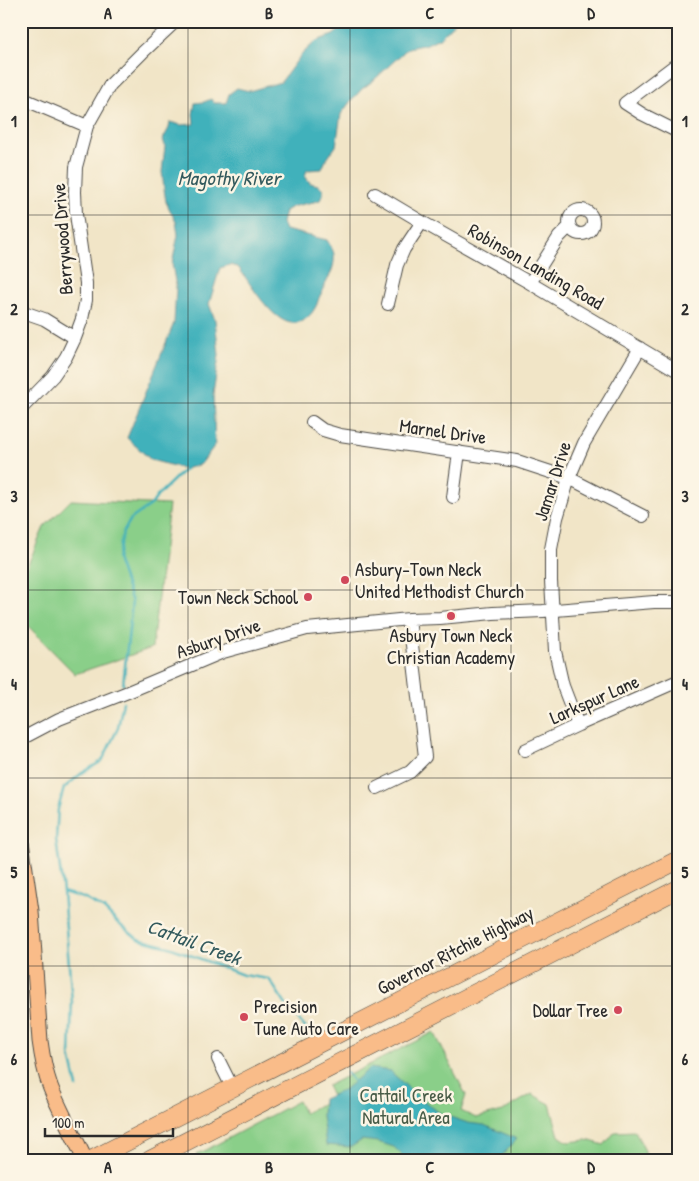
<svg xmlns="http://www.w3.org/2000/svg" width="699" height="1181" viewBox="0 0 699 1181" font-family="'Patrick Hand',sans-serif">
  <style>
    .green { fill: #8acf89; stroke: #5a7d5a }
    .water { fill: #41b1bb; stroke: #366e73 }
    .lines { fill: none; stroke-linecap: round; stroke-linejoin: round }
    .stream { stroke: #41b1bb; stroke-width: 2.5 }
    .minor-casing { stroke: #494742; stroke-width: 14 }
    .major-casing { stroke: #494742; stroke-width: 17 }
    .highway-casing { stroke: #494742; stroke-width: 19 }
    .minor { stroke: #fff; stroke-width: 12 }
    .major { stroke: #f9bc89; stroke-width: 15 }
    .highway { stroke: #f9bc89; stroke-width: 18 }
    .grid { fill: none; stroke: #2b2b2b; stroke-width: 1; stroke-opacity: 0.55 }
    .poi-dot { fill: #d1495b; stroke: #fcf5e5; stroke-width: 2 }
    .labels { text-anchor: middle; stroke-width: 5; stroke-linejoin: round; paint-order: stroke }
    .street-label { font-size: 19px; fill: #2b2b2b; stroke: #fcf5e5 }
    .poi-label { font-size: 19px; fill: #2b2b2b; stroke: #fcf5e5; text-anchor: start }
    .park-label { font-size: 19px; fill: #485c47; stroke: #fcf5e5 }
    .water-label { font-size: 20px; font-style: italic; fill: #335a5d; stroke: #fcf5e5 }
    .neatline { fill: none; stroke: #2b2b2b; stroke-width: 2 }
    .grid-label { font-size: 16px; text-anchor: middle; font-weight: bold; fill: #2b2b2b }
  </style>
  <rect width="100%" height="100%" fill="#fcf5e5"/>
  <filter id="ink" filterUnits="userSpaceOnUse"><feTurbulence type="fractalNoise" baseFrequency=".02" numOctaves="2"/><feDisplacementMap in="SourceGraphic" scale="10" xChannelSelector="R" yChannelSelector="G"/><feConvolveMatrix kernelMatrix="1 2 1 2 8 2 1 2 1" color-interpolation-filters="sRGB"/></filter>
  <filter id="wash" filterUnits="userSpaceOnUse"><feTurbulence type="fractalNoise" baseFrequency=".0096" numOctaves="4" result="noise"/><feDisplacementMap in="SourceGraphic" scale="20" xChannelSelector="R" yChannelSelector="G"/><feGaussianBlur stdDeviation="1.12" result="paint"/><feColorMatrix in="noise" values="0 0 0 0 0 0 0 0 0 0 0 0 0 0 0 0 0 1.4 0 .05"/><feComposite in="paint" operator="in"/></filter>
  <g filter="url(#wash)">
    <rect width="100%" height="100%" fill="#f1e5c7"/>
    <path class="green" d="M71 500 169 505 152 648 75 674 25 623 21 606V581L44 527Z
      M434 1032 466 1095 461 1111 476 1118 503 1111 532 1094 550 1104 559 1136 568 1142 587 1140 604 1145 615 1132 635 1131 646 1153 635 1160H199L196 1154 204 1151 298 1101 304 1113 333 1098 327 1086Z"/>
    <path class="water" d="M373 21H456L441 37 427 44 408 48 374 80 362 89 350 102 341 114 336 146 325 162 322 169 307 170 305 176 310 183 318 185 323 189V194L320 200C307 205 296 203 285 211L282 223 285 230 327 240C329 244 333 249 334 254 336 269 326 281 321 294 318 298 318 304 315 308 309 319 298 326 287 322 268 315 250 283 238 267L230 265 220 268 209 304 215 320 219 355 213 395 215 445 201 464 185 469 151 460 127 438 174 323 176 287 172 264 178 235 176 222 166 202 164 189 162 172 165 146 163 139 169 128 170 122 181 125 194 124 193 114 195 103 204 102 211 99 214 103H226L229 94 237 88 249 91 281 82 301 55 316 41 333 35 342 28 354 24H365Z
      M370 1068 390 1071 415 1094 441 1114 468 1123 484 1125 517 1139 498 1160H407L394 1147 378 1142 362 1140 351 1147 326 1145 322 1116 323 1099 344 1090Z"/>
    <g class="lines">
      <path class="stream" d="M123 685 132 602 117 559 123 532 131 519 152 504 158 495 185 469
        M63 892 83 898 104 909 119 924 138 939 169 947 243 975 269 979 286 1005 308 1031
        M347 1073 355 1083
        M77 1087 70 1055 72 1002 63 892 56 839 58 809 64 788 82 773 102 761 118 728 123 702"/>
    </g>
  </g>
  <g filter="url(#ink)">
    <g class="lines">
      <g class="minor-casing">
        <path id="minor" d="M678 63 625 103 642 114 678 132
          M21 98 87 126
          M375 194 422 222 530 283 678 371
          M569 222a12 12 0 1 1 24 0a12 12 0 1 1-24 0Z
          M530 283 559 237 570 226
          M388 304 397 265 404 249 422 222
          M21 311 44 319 75 338
          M21 409 53 376 66 357 75 338 82 319 86 300V283L76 214 75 192 76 167 87 126 110 85 142 53 176 21
          M312 422 323 430 340 435 517 461 569 478 643 516
          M453 497 459 452
          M578 725 563 686 555 651 551 581V549L557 518 569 478 584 443 640 348
          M21 739 59 719 128 692 223 652 307 629 409 619 440 618 493 613 543 611 654 602H678
          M525 750 578 725 678 681
          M377 788 410 772 425 757 409 619
          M218 1059 232 1087"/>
      </g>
      <g class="major-casing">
        <path id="major" d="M21 842 31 911 40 1041C42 1056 45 1072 50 1086 60 1112 74 1135 85 1160"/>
      </g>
      <g class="highway-casing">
        <path id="highway" d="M91 1160 678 860
          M150 1160 678 889"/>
      </g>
      <use href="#minor" class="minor"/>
      <use href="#major" class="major"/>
      <use href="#highway" class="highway"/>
    </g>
  </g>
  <path class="grid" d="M188 21V1160M350 21V1160M511 21V1160M21 215H678M21 403H678M21 590H678M21 778H678M21 966H678"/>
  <g class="poi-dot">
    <circle cx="345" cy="580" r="5"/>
    <circle cx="308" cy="597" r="5"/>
    <circle cx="451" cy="616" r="5"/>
    <circle cx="618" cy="1010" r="5"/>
    <circle cx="244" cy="1017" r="5"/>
  </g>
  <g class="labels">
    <g class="street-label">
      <text transform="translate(62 239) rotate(-94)" y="7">Berrywood Drive</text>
      <text transform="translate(536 266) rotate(30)" y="7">Robinson Landing Road</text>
      <text transform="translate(443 431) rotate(8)" y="7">Marnel Drive</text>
      <text transform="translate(552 481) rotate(-72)" y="7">Jamar Drive</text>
      <text transform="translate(218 638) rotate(-19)" y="7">Asbury Drive</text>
      <text transform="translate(594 699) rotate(-24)" y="7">Larkspur Lane</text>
      <text transform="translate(455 950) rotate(-27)" y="7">Governor Ritchie Highway</text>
    </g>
    <g class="poi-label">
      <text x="355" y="576">Asbury-Town Neck<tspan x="355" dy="22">United Methodist Church</tspan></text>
      <text x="298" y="604" text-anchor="end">Town Neck School</text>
      <text x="451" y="642" text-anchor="middle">Asbury Town Neck<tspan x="451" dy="22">Christian Academy</tspan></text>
      <text x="254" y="1013">Precision<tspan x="254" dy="22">Tune Auto Care</tspan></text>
      <text x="608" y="1017" text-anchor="end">Dollar Tree</text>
    </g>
    <g class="park-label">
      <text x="406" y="1102">Cattail Creek<tspan x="406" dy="22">Natural Area</tspan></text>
    </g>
    <g class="water-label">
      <text x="229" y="185">Magothy River</text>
      <text transform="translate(194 942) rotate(20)" y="7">Cattail Creek</text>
    </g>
  </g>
  <rect width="699" height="1181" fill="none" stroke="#fcf5e5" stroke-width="55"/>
  <path d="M45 1128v8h128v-8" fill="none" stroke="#2b2b2b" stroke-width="2.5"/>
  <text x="52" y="1128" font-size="15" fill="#2b2b2b" stroke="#fcf5e5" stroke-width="4" paint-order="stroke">100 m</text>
  <rect x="28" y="28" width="644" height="1126" class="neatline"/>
  <g class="grid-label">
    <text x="108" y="19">A</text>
    <text x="269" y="19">B</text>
    <text x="430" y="19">C</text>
    <text x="591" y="19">D</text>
    <text x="14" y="127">1</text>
    <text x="685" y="127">1</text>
    <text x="14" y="315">2</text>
    <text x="685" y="315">2</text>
    <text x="14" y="502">3</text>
    <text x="685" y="502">3</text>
    <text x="14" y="690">4</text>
    <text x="685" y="690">4</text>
    <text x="14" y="878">5</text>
    <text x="685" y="878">5</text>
    <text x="14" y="1065">6</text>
    <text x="685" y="1065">6</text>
    <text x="108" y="1173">A</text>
    <text x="269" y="1173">B</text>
    <text x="430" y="1173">C</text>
    <text x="591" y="1173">D</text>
  </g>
</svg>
